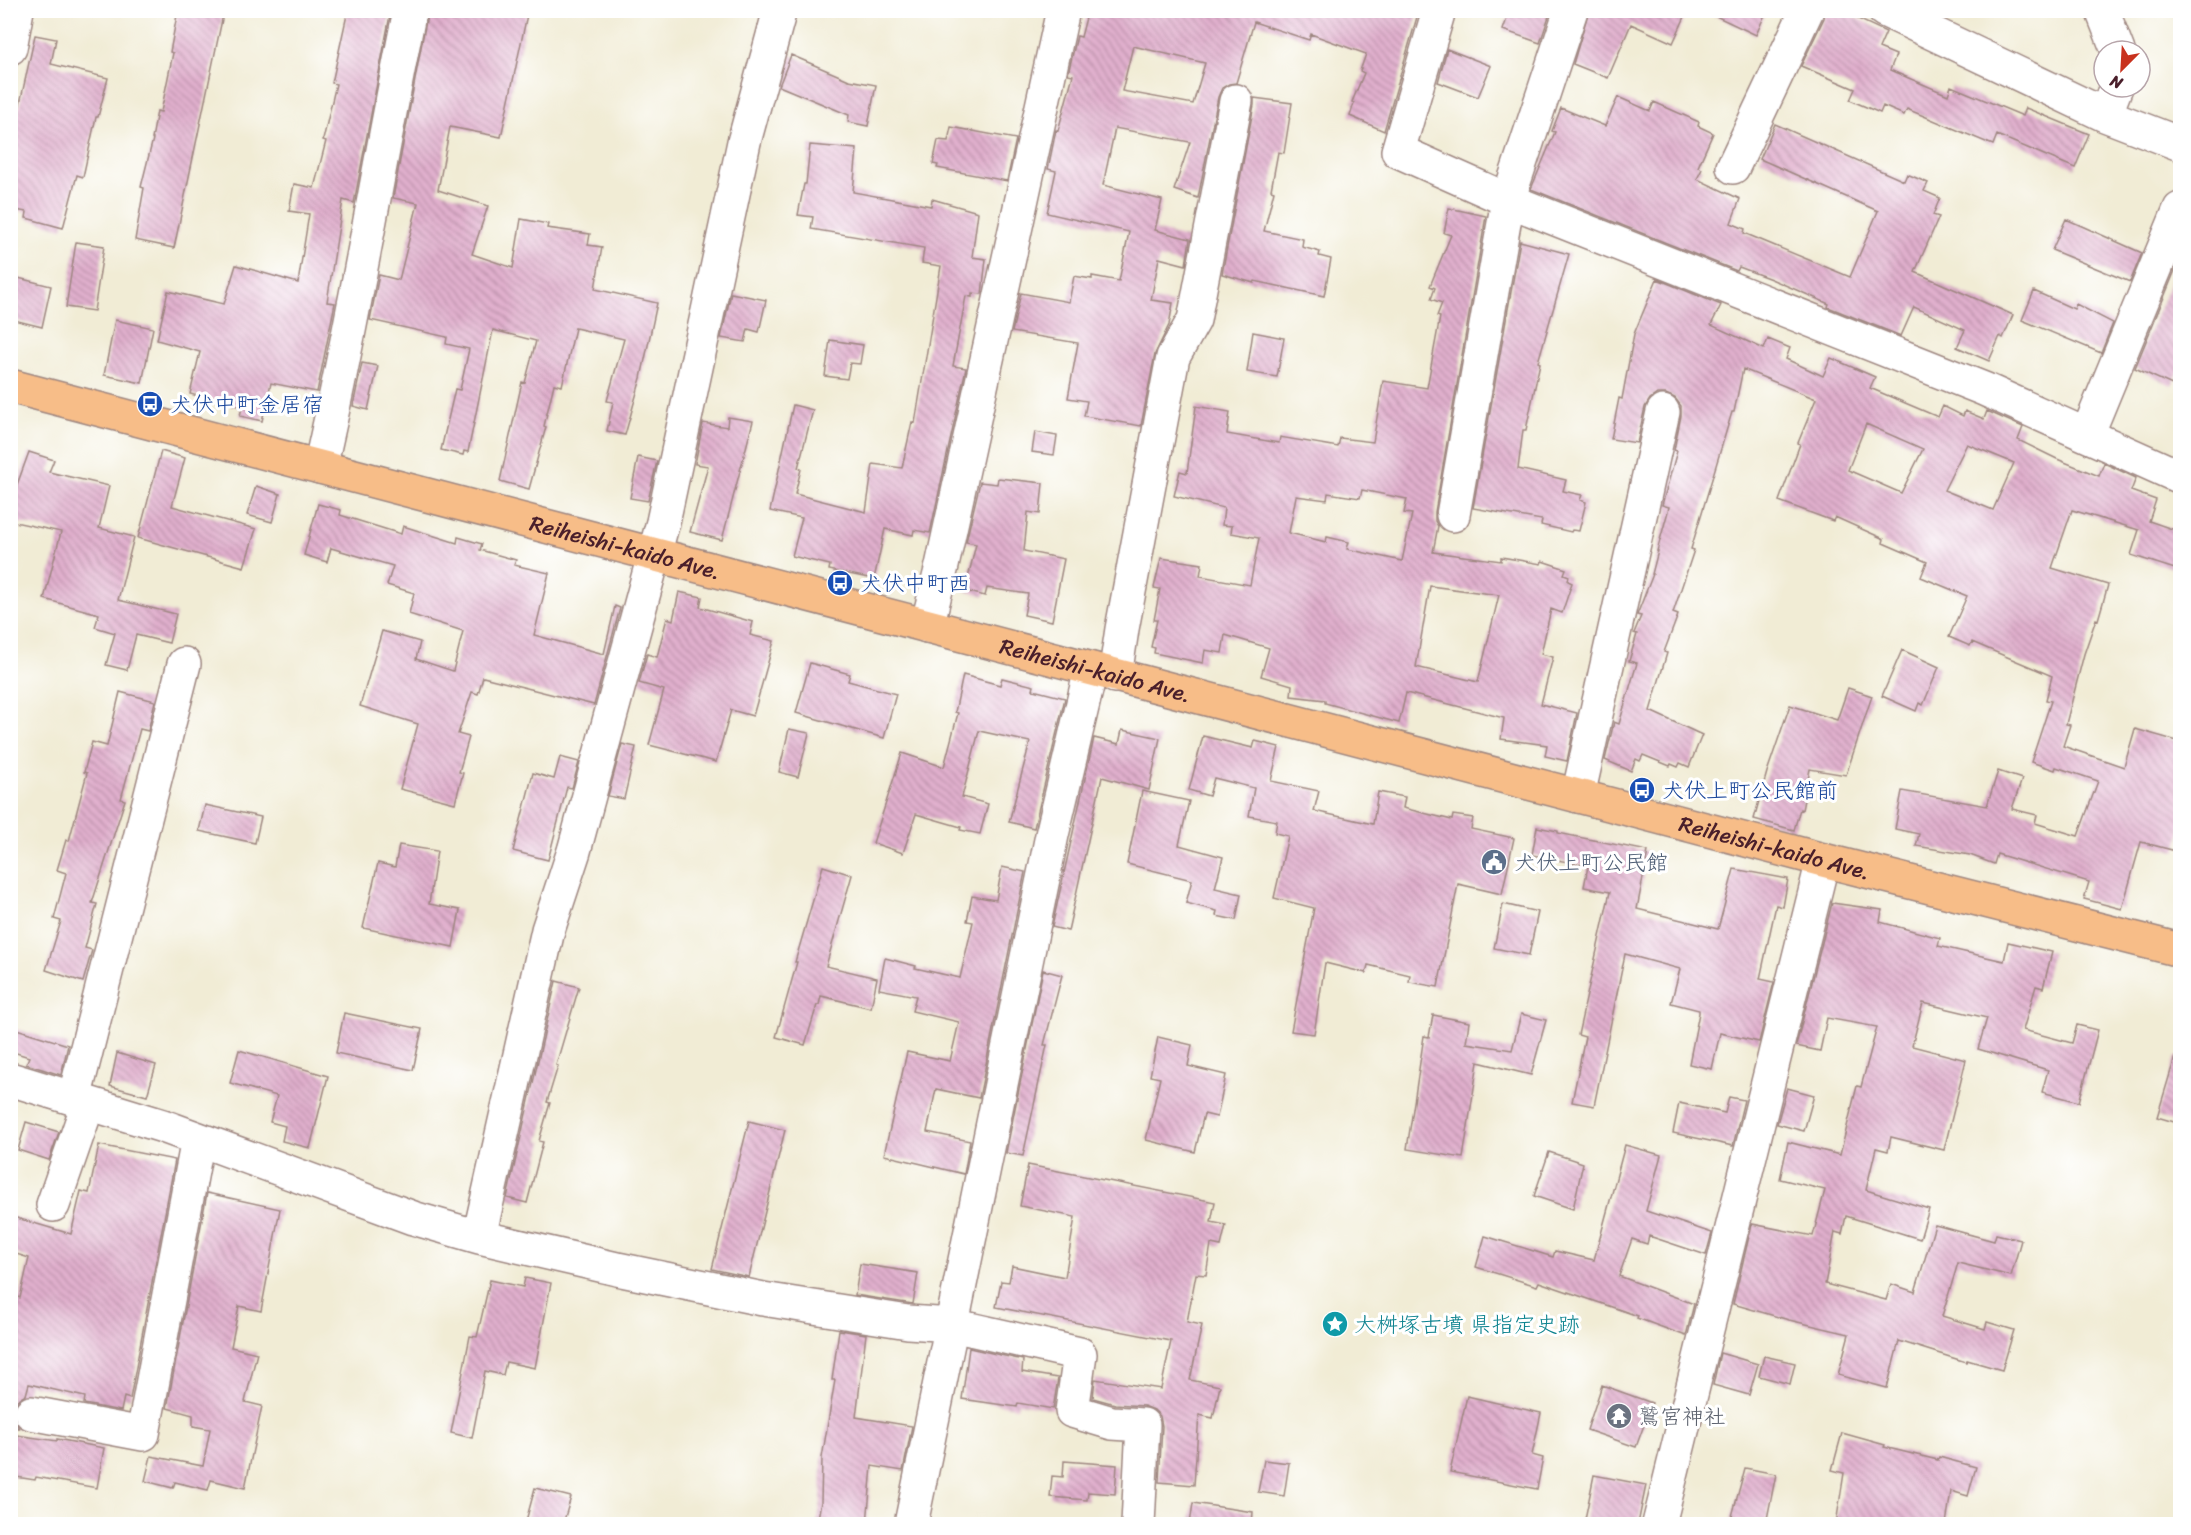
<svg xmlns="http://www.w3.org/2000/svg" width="2191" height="1535" viewBox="0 0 2191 1535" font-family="Sriracha,'Klee One',sans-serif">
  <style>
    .building { fill: url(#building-back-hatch); fill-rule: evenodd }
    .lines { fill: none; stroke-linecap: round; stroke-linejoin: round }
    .minor-casing { stroke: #9e8680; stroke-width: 36 }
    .major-casing { stroke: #9e8680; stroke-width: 36 }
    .minor { stroke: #fff; stroke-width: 33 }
    .major { stroke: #f7bd88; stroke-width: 33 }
    .labels { text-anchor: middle; stroke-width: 6; stroke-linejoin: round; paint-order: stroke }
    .transit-label { font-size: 22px; fill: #164399; stroke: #fff; text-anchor: start }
    .street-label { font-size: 22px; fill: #4a1f2b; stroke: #fff }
    .service-label { font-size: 22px; fill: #4e5e75; stroke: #fff; text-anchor: start }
    .culture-label { font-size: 22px; fill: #0d838f; stroke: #fff; text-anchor: start }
    .worship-label { font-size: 22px; fill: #5b616d; stroke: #fff; text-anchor: start }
  </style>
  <defs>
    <pattern id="building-back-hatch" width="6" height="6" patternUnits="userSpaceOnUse" patternTransform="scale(1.5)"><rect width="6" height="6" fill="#e1b0ce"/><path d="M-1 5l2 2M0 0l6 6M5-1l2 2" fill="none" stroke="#b88fa7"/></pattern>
  </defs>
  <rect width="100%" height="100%" fill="#fff"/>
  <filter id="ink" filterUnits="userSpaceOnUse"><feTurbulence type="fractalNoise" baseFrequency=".0167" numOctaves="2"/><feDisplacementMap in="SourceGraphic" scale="12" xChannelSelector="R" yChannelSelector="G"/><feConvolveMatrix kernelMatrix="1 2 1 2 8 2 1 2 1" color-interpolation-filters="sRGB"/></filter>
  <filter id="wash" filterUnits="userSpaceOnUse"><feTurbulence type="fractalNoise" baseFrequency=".008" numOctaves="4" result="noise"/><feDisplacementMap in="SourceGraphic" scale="24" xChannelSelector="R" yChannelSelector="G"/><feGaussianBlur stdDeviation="1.35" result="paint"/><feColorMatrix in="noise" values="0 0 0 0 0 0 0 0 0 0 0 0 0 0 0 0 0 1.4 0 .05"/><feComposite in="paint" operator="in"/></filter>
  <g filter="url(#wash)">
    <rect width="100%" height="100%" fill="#f1ecd5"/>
    <g id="blocks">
      <path class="building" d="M178 10H224L174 248 135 240 144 188 141 187 153 139H152L157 111 161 112 173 53 170 52Z
        M348 10H391L354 203 343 200 327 302 335 303 317 392 271 383 262 421 240 416 242 407 190 394 200 352 157 340 168 291 224 304 236 265 298 283 309 214 289 211 294 184 314 188 326 141 323 140 336 84 332 83Z
        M428 10H528L501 137 450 127 438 190 488 206 472 254 513 268 521 219 548 224 547 228 590 234 588 245 602 247 595 289 657 303 641 378 625 435 607 431 613 402 607 401 624 339 575 328 562 386 554 384 544 426 546 427 529 489 500 481 522 382 525 383 536 341 493 330 468 452 464 451 463 455 441 450 455 389 460 390 469 349 446 344 447 337 370 320 379 275 399 280 418 203 393 198Z
        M1088 10H1419L1384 131 1350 116 1354 103 1352 102 1364 73 1360 71 1366 54 1311 34 1309 40 1254 22 1236 83 1229 84 1222 88 1218 97 1198 198 1174 190 1190 142 1115 128 1103 185 1162 200 1155 230 1190 239 1186 265 1159 258 1151 300 1173 303 1169 325 1155 354 1141 426 1084 416 1087 401 1068 398 1078 343 1012 332 1021 293 1069 302 1074 276 1092 279V276L1119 281 1129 232 1047 213 1056 171 1048 169 1056 130 1058 131 1073 75 1068 74 1077 36 1081 37ZM1133 46 1205 63 1193 104 1122 91Z
        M1510 10H1551L1540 43 1503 30Z
        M1589 10H1688L1673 43 1631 24 1608 78 1573 64Z
        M1703 10H1767L1756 35Z
        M1825 10H1839L1886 32 1879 48 1896 55 1890 70 1948 95 1951 86 2023 116 2026 108 2089 134 2075 168 1997 135 1993 145 1907 109 1904 115 1883 106 1880 113 1850 100 1855 89 1801 66 1824 18Z
        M35 35 56 39 51 64 108 78 98 117H96L83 177 77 175 63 228 26 218 27 212 10 209V149Z
        M1447 49 1491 66 1478 97 1438 82Z
        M791 55 849 80 876 85 868 126 848 122 849 115 779 86Z
        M1618 97 1650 111 1654 102 1699 122 1698 126 1713 133 1698 167 1702 169 1697 179 1740 199 1731 223 1745 229 1744 233 1850 277 1878 211 1760 159 1775 124 1904 181 1907 174 1928 183 1924 191 1940 198 1933 215 1939 217 1915 272 2013 315 2003 338 2000 336 1989 361 1957 347 1965 330 1914 307 1901 336 1828 307 1829 304 1771 279 1739 267 1737 271 1531 189 1555 132 1552 131 1561 108 1605 126Z
        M1254 98 1292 103 1284 153 1278 152 1271 190 1274 191 1264 231 1303 239 1302 247 1320 252 1319 256 1331 259 1324 296 1255 281 1254 283 1222 274 1254 105Z
        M951 127 1016 139 1007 181 937 168 938 165 933 164 938 140 948 141Z
        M810 145 857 149 853 192 931 206 932 199 978 212 972 257 986 259 982 294 972 293V297L966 296 953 366 966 368 930 533 914 530 913 535 885 529 874 579 829 570 830 565 792 556 802 518 770 511 793 405 813 410 798 468 801 469 795 494 866 512 873 464 902 468 912 422 915 423 941 266 922 263 924 248 811 229 813 217 798 215 804 184H806Z
        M1449 208 1486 216 1435 512V521L1438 526 1433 552 1501 561V557L1541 564 1542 561 1566 569 1564 574 1569 576 1568 581 1572 583 1562 613 1551 609 1541 654 1553 657 1541 704 1577 713 1567 761 1545 756 1547 745 1501 739 1504 718 1406 693 1399 723 1325 703V700L1291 696 1292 685 1261 676 1269 648 1225 635 1222 653 1205 650 1203 663 1154 653 1155 648 1151 647 1157 620H1154L1160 589 1154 588 1161 558 1202 564 1200 576 1250 585 1259 538 1231 533 1232 526 1222 525 1224 508 1174 496 1180 471 1187 473 1196 406 1230 412 1227 434 1279 443 1280 437 1338 447 1340 438 1373 442 1383 381 1427 388 1440 317 1437 316 1442 303 1431 299 1435 288 1430 286 1451 235 1444 233ZM1362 490 1407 499 1404 513 1412 514 1402 561 1347 549 1349 542 1327 537 1326 542 1289 533 1296 496 1327 500 1328 493 1360 498ZM1430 586 1499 595 1478 682 1416 667Z
        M2066 219 2142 253 2130 282 2052 250Z
        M1520 241 1569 254 1538 362 1540 363 1526 430H1523L1518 469 1566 480 1563 491 1582 495 1580 500 1586 502 1579 531 1572 530 1571 532 1541 525 1542 520 1473 508Z
        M76 242 104 246 94 311 66 307Z
        M2176 268 2181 270V365L2172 385 2135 368Z
        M10 276 51 286 42 327 10 319Z
        M1657 279 1721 305 1711 325 1764 349 1768 339 1790 348 1786 359 1823 376 1831 358 1875 377 1870 388 1938 417 1943 406 1963 416 1965 411 1984 419 1987 411 2023 427 2018 440 2057 459 2099 476 2104 463 2136 478 2131 491 2156 500 2149 521 2181 532V571L2131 555 2139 530 2072 510 2052 568 2108 585 2098 620 2096 619 2084 654 2066 724 2070 725 2063 746 2124 767 2135 729 2181 742V832L2176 851 2141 842 2122 909 2084 899 2089 882 1997 854 1994 864 1970 855 1916 846 1919 834 1895 829 1902 791 1987 806 1998 771 2022 779 2012 809 2037 815 2035 823 2078 836 2098 781 2056 767 2055 770 2031 762 2051 701 2046 700 2052 676 1972 642 1970 646 1949 637 1967 596 1921 577 1927 562 1883 543 1884 539 1835 517 1833 521 1779 501 1800 444 1798 443 1816 399 1743 369 1734 412H1732L1691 549 1694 550 1673 613 1678 615 1664 652 1667 653 1650 711 1702 735 1689 767 1680 763 1678 767 1671 764 1670 766 1643 755 1640 761 1636 759 1631 771 1605 760 1614 722 1619 724 1637 663 1629 661 1637 634 1634 633 1641 616 1637 615 1653 574H1652L1658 551H1657L1667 515 1669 507 1662 505 1677 451 1674 450 1681 416V406L1675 398 1666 394H1657L1650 399 1645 407 1637 443 1611 439 1619 398 1622 399 1634 334ZM1866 424 1923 449 1901 493 1848 470ZM1967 444 2014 463 1993 510 1944 490Z
        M2034 291 2074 309 2076 304 2113 323 2101 353 2022 320Z
        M731 293 766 300 759 332 748 329 745 342 721 338Z
        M115 320 153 328 142 383 104 375Z
        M1253 332 1284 338 1277 377 1247 372Z
        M830 340 863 345 860 364 850 363 847 379 825 376Z
        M362 363 378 366 368 410 353 406Z
        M728 417 753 421 722 540 690 532 708 466 695 464 703 423 727 427Z
        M1035 432 1057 436 1054 455 1032 452Z
        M161 451 185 458 172 506 256 529 244 567 138 538Z
        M29 452 54 460 49 472 109 486 99 528 134 537 118 600 176 614 169 643 136 635 127 670 106 665 115 633 95 627 99 614 44 599 61 532 10 521V504Z
        M638 457 657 461 648 501 630 498Z
        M998 478 1043 483 1040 514 1028 512 1024 551 1064 559 1052 621 1024 615 1028 594 987 588 985 596 965 591 976 544 966 542 980 482 997 484Z
        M256 486 280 494 272 522 247 515Z
        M318 504 341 510 340 515 401 534 403 526 457 543 458 537 482 544 480 550 516 560 514 565 549 573 534 635 604 654 615 606 620 608 594 705 483 677 478 694 472 692 458 734 469 737 459 772 463 773 455 803 400 789 418 724 360 706 382 631 420 642 416 659 453 671 463 631 409 614 414 593 387 585 393 566 331 548 327 562 304 555Z
        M679 592 702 597 700 607 753 622 750 635 774 641 753 716 731 710 716 762 649 745 664 690 639 683 647 654 657 657 667 618 673 620Z
        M1902 650 1939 667 1923 705 1919 703 1916 711 1882 696Z
        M810 663 850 674 848 681 896 694 884 738 796 713Z
        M963 675 1000 685 1002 678 1034 686 1033 690 1065 698 1034 828 1009 822 1030 742 979 731 962 797 988 804 980 834 960 830 961 827 916 814 903 853 873 843 902 753 944 767 958 713 955 712Z
        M1848 688 1872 696 1846 775 1810 769 1802 810 1800 809 1794 830 1754 819 1767 772 1790 705 1837 720Z
        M120 692 155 701 148 731 140 729 121 799 125 800 92 903 97 904 85 948 92 950 83 982 46 970 61 921 54 919 66 873 57 870 66 840 69 841 87 773 84 772 92 742 107 746Z
        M789 729 809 733 798 777 779 772Z
        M1122 730 1160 738 1149 790 1102 777 1068 931 1052 927 1094 738 1119 744Z
        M1203 736 1253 748 1255 741 1279 747 1271 781 1319 791 1314 811 1373 824 1378 792 1405 797 1403 808 1452 820 1453 815 1473 818 1471 829 1514 838 1502 894 1458 884 1438 987 1409 982 1410 975 1368 965 1366 973 1325 963 1314 1034 1291 1031 1314 908 1274 898 1288 836 1275 833 1277 821 1249 816 1254 788 1214 778 1209 796 1189 790Z
        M622 744 636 747 624 799 608 796Z
        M560 757 579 762 572 788 567 787 548 860 513 851 533 773 554 779Z
        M1142 791 1189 801 1179 845 1223 857 1215 888 1241 894 1236 920 1216 916 1217 911 1186 903 1192 880 1127 864Z
        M205 805 261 817 255 843 199 831Z
        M1537 827 1558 831V833L1648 851 1637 909 1718 929 1734 869 1788 879 1783 907 1776 905 1760 979 1774 982 1759 1042 1720 1033 1712 1069 1689 1064 1699 1013V1010L1671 1003 1680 969 1625 954 1594 1106 1572 1102 1585 1037 1578 1035 1610 892 1584 887 1588 866 1532 855Z
        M399 845 437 851 429 904 460 910 453 947 363 928 378 863 395 867Z
        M823 866 852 875 826 966 877 978 871 1008 821 996 819 1005H817L805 1045 776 1037 797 962H795Z
        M1002 867 1025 872 979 1098 936 1089 927 1132 970 1141 964 1174 884 1155 907 1052 950 1061 959 1022 912 1011 916 996 879 989 885 958 916 966 915 968 960 978 973 922 967 921 972 896 996 900Z
        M1832 903 1882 910 1880 922 1940 938 1938 946 2004 961 2008 942 2052 952 2043 988 2036 986 2023 1030 2072 1043 2077 1025 2098 1030 2079 1102 2042 1092 2048 1070 1978 1049 1987 1018 1923 1003 1912 1046 1966 1060 1944 1150 1891 1137 1888 1151 1876 1148 1866 1190 1929 1209 1920 1239 1846 1216 1842 1234 1835 1232 1825 1284 1886 1300 1891 1284 1915 1292 1935 1225 1994 1241 1996 1234 2021 1240 2011 1276 1958 1263 1942 1316 1985 1329 1987 1322 2014 1330 2002 1370 1967 1360 1966 1362 1899 1341 1887 1388 1838 1375 1849 1334 1789 1320 1733 1304 1752 1224 1813 1236 1825 1190 1780 1179 1788 1142 1840 1155 1857 1086 1861 1087 1877 1027 1827 1018 1820 1051 1796 1046Z
        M1503 904 1538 912 1529 955 1494 948Z
        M1043 970 1062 975 1044 1045H1047L1023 1156 1006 1153Z
        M556 981 579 987 556 1065 558 1066 547 1102 550 1103 539 1141 543 1142 527 1203 507 1198Z
        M344 1013 422 1029 413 1070 336 1053Z
        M1521 1014 1546 1020 1531 1075 1478 1062 1463 1158 1407 1149 1424 1036 1429 1037 1433 1015 1469 1022 1466 1043 1512 1050Z
        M10 1027 68 1045 61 1075 26 1064 29 1057 10 1051Z
        M1158 1037 1192 1045 1188 1066 1226 1075 1217 1117 1204 1114 1195 1152 1146 1140 1160 1078 1150 1076Z
        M239 1050 328 1076 310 1148 282 1141 285 1126 270 1122 277 1096 230 1083Z
        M117 1053 156 1065 147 1096 110 1086Z
        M2175 1057 2181 1058V1124L2157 1117Z
        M1787 1088 1814 1095 1804 1131 1777 1124Z
        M1729 1097 1744 1100 1733 1146 1673 1133 1679 1103 1725 1113Z
        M749 1121 785 1130 749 1277 712 1269Z
        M26 1122 59 1132 49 1160 18 1150Z
        M99 1145 175 1160 130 1399 124 1397 121 1411 84 1404 85 1397 29 1384 26 1395 17 1400 13 1409V1419L19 1428 10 1427V1294L20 1298 29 1258 10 1252V1216L71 1234 81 1191 89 1193Z
        M1625 1145 1661 1155 1646 1211 1712 1233 1706 1255 1649 1236 1647 1244 1632 1239 1619 1276 1694 1304 1686 1336 1637 1318 1638 1316 1539 1282 1537 1286 1476 1267 1485 1236 1553 1257 1555 1251 1594 1260Z
        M1549 1152 1583 1163 1573 1209 1534 1196Z
        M1028 1165 1215 1202 1211 1222 1226 1225 1221 1246 1211 1244 1206 1275 1196 1274 1187 1322 1202 1325 1190 1380 1220 1386 1213 1418 1199 1415 1194 1485 1159 1482 1162 1426 1160 1416 1154 1410 1144 1406 1115 1404 1093 1398 1095 1379 1161 1389 1171 1341 996 1307 1001 1281 1009 1282 1012 1266 1065 1277 1075 1217 1020 1206Z
        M207 1193 280 1209 261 1311 239 1306 231 1347 257 1353 245 1402 262 1406 245 1488 211 1480 208 1490 175 1482 173 1488 145 1481 151 1456 203 1466 210 1429 193 1426V1415L167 1408Z
        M860 1264 918 1273 913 1304 855 1295Z
        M525 1278 551 1283 535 1368 506 1362 503 1375 485 1371 472 1438 451 1433 470 1336 477 1337 490 1280 523 1287Z
        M839 1330 866 1334 856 1417 912 1426 903 1471 872 1466 867 1524H817L821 1502 822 1458 835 1380H832Z
        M969 1348 1023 1360 1022 1372 1058 1378 1053 1409 1018 1403 1017 1407 962 1399Z
        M1720 1353 1758 1364 1749 1395 1713 1385Z
        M1764 1356 1795 1363 1790 1384 1759 1376Z
        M1602 1385 1652 1403 1636 1447 1587 1430Z
        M1467 1396 1541 1413 1532 1455 1543 1458 1537 1489 1450 1472Z
        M1842 1433 1885 1445 1884 1447 1938 1460 1939 1457 1976 1467 1968 1496 1951 1491 1946 1524H1836L1844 1473 1832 1470Z
        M10 1434 57 1441V1439L104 1448 97 1488 36 1477 35 1480 10 1476Z
        M1264 1460 1289 1463 1284 1496 1258 1492Z
        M1064 1461 1117 1465 1115 1494 1088 1492 1087 1500 1050 1497 1052 1476 1063 1477Z
        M1745 1468 1776 1474 1766 1524 1731 1520Z
        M1594 1475 1646 1485 1638 1524H1584Z
        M535 1488 571 1497 563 1524H540L526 1521Z
        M1193 1503 1253 1512 1252 1524H1190Z"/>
    </g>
  </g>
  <g filter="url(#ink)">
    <use href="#blocks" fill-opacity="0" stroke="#9e8680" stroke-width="1.5"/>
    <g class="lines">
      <g class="minor-casing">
        <path id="minor" d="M1439 10 1398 151 1508 200 1984 389 2180 477
          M1884 10 2105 115 2180 144
          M2102 10 2118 51
          M10 48 17 10
          M2105 115 2116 87
          M1733 167 1807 10
          M2087 435 2180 209
          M320 467C355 316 379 162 410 10
          M1453 515 1508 200 1571 10
          M927 626 942 566 1063 10
          M1115 676 1122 629 1173 357 1194 320 1236 101
          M1578 796 1663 412
          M10 1079 163 1126 413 1218 479 1237 617 1269 763 1299 908 1322 952 1325 1080 1354 1072 1411 1112 1423 1143 1425 1138 1524
          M74 1099 184 664
          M53 1205 88 1104
          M479 1237 548 930 574 851 663 522 744 142 780 10
          M31 1413 143 1434 198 1139
          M911 1524 1052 835 1091 669
          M1659 1524 1823 860"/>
      </g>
      <g class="major-casing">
        <g id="major">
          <path id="s1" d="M10 386 1823 860 2180 950"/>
        </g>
      </g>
      <use href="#minor" class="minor"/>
      <use href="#major" class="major"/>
    </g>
  </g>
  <defs>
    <g id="bus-disc" transform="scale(1.35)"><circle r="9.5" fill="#1a4fb4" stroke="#fff"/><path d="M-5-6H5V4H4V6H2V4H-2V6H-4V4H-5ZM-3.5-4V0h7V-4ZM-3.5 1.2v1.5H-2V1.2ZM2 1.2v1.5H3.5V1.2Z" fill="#fff"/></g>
    <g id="civic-disc" transform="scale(1.35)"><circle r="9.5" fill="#5c6f8a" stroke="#fff"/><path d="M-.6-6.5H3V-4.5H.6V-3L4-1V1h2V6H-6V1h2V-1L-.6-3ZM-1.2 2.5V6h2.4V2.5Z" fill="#fff"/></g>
    <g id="sight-disc" transform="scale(1.35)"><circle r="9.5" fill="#0f9aa8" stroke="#fff"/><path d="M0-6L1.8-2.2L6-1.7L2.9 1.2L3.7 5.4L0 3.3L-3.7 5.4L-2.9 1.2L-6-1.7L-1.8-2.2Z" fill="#fff"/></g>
    <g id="temple-disc" transform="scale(1.35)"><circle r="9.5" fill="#6b7280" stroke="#fff"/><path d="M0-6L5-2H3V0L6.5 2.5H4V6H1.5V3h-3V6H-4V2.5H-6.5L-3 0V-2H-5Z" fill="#fff"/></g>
  </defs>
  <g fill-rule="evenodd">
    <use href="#bus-disc" x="150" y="404"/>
    <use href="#bus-disc" x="840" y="583"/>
    <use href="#bus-disc" x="1642" y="790"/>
    <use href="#civic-disc" x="1494" y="862"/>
    <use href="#sight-disc" x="1335" y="1324"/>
    <use href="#temple-disc" x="1619" y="1416"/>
  </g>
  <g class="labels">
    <g class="transit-label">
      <text x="170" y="412">犬伏中町金居宿</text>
      <text x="860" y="591">犬伏中町西</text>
      <text x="1662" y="798">犬伏上町公民館前</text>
    </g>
    <g class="street-label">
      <text dy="8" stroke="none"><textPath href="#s1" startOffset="636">Reiheishi-kaido Ave.</textPath></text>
      <text dy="8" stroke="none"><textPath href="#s1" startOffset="1122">Reiheishi-kaido Ave.</textPath></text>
      <text dy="8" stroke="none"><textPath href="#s1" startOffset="1824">Reiheishi-kaido Ave.</textPath></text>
    </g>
    <g class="service-label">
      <text x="1514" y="870">犬伏上町公民館</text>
    </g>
    <g class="culture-label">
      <text x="1354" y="1332">大桝塚古墳 県指定史跡</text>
    </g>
    <g class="worship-label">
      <text x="1638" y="1424">鷲宮神社</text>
    </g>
  </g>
  <rect width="2191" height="1535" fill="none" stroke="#fff" stroke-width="36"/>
  <g transform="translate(2122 69) rotate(204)"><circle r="28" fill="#ffffff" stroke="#b7a5aa" stroke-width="1.5"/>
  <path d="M0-4.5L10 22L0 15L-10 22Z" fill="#c8321e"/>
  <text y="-9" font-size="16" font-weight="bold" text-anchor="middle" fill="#4a1f2b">N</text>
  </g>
</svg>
